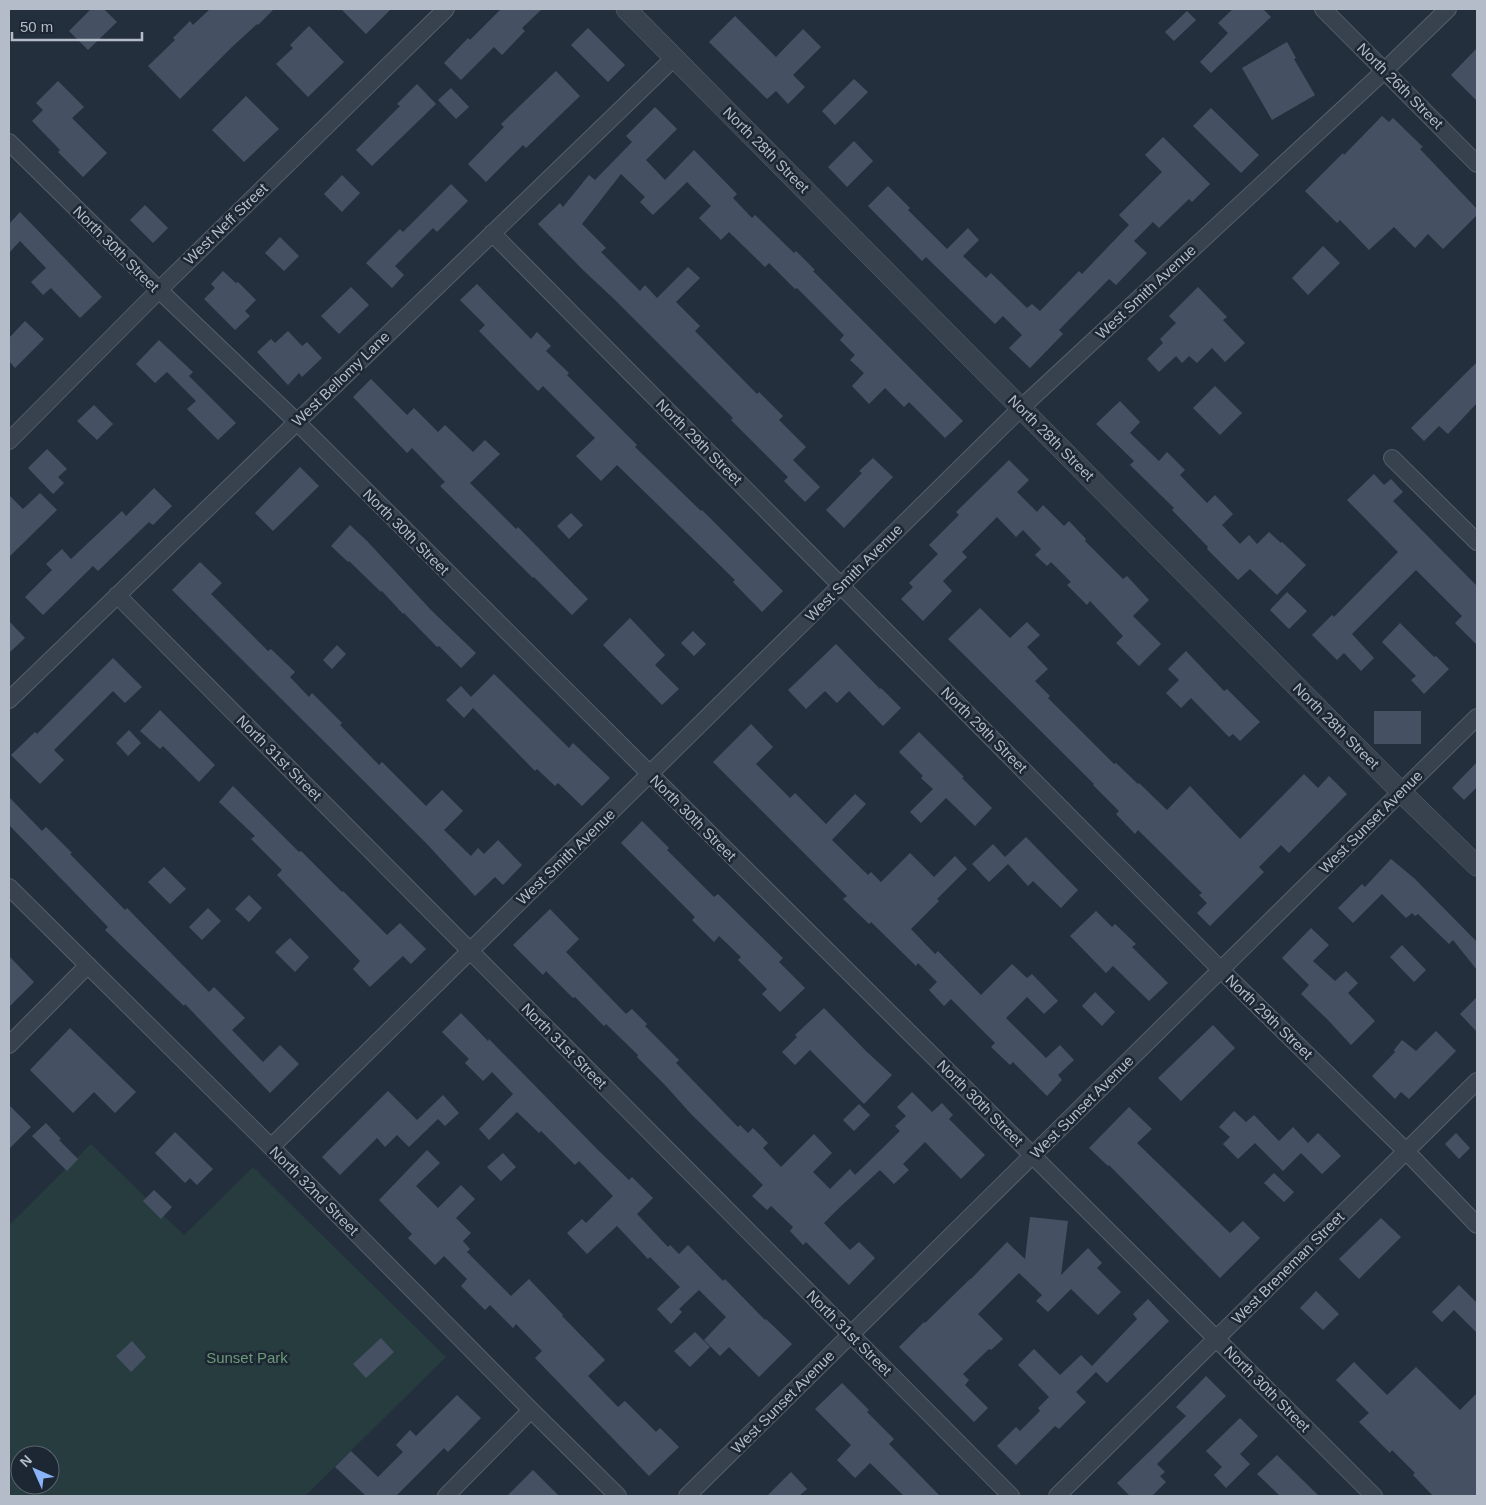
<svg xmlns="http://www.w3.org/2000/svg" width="1486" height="1505" viewBox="0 0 1486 1505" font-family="Arial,sans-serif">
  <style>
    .green { fill: #263c3f; fill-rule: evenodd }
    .building { fill: #455162 }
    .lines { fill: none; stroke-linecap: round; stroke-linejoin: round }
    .minor-casing { stroke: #565f6c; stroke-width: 18 }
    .tertiary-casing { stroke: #565f6c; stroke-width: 21 }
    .minor { stroke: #38414e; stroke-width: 16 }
    .tertiary { stroke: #38414e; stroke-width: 20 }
    .labels { text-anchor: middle; stroke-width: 5; stroke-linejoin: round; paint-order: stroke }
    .street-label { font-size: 15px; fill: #b4bcc9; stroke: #1d2633 }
    .park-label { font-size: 15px; fill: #6b9a76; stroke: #1d2633 }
  </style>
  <rect width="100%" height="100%" fill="#242f3e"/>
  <path class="green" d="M91 1144 184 1235 253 1167 446 1357 305 1496H9V1225ZM20 1455H50V1485H20Z"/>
  <path class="building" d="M91 9H104L117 22 88 50 69 31Z
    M210 9H274L258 25 257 24 232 47 180 99 148 66 175 40 173 38 190 21 193 25Z
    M341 9H391L366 34Z
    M501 9H542L522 28 525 31 502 55 494 47 461 80 444 63 468 38 470 40Z
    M1233 9H1263L1271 17 1211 73 1200 62 1228 33 1218 23Z
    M1187 11 1196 20 1174 41 1165 32Z
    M735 16 776 57 803 29 821 47 793 75 805 87 788 104 776 91 767 99 709 42Z
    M309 26 344 62 308 97 276 64 293 48 290 45Z
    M588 28 625 65 608 82 571 45Z
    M1287 42 1296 58 1294 59 1315 95 1272 120 1242 68Z
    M1477 48V101L1451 75Z
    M556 71 580 96 526 148 523 145 486 182 468 164 504 127 501 124Z
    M854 79 868 92 835 125 822 111Z
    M58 81 84 107 72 118 107 153 83 177 58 152 60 150 32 121 43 110 36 103Z
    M417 84 436 104 372 166 356 150 400 106 397 104Z
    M451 88 469 107 456 119 438 100Z
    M246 96 279 129 244 162 212 130Z
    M655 107 677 129 646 160 665 180 694 150 737 194 733 198 752 218 755 215 794 253 796 251 815 270 813 271 963 421 945 438 909 402 904 407 885 388 869 404 852 386 864 373 850 360 855 355 840 340 844 335 797 288 795 289 769 263 765 267 729 232 721 240 699 218 711 206 687 182 653 215 640 202 645 197 621 174 582 224 606 248 601 252 640 291 645 285 657 298 688 267 700 278 676 302 700 326 695 331 757 394 759 392 783 416 779 420 806 447 793 460 820 487 805 502 784 481 788 477 731 420 733 418 615 300 583 270 538 224 560 203 563 207 589 175 595 180 632 142 626 136Z
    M1211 108 1259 155 1241 173 1193 126Z
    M1382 116 1389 122 1393 118 1423 147 1420 149 1477 209V215L1443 249 1428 234 1415 248 1394 227 1369 250 1340 220 1337 223 1305 191 1343 153 1344 155Z
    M1163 137 1210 184 1192 202 1189 199 1159 228 1153 222 1134 241 1147 253 1116 285 1109 279 1059 330 1063 334 1030 368 1009 348 1022 335 1003 316 995 324 926 257 922 261 868 206 888 186 910 208 908 210 947 249 968 228 979 240 963 256 986 278 991 273 1027 308 1032 304 1040 311 1079 271 1082 274 1129 225 1119 215 1162 172 1145 155Z
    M854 141 873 161 847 187 828 167Z
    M342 175 360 193 342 212 324 194Z
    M451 184 468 201 437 232 433 228 395 266 404 275 392 288 366 263 400 229 403 232Z
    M145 205 168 228 153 243 130 220Z
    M20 212 102 297 80 318 51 288 43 295 31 282 46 268 20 241 9 253V224Z
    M280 237 299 256 284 271 265 253Z
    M1323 246 1340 263 1308 295 1292 278Z
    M223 271 236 283 238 282 256 300 245 311 250 316 235 330 204 299 215 288 211 284Z
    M477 284 531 339 537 332 551 346 546 351 569 373 567 375 637 445 635 447 701 511 702 510 783 591 762 612 733 582 735 580 617 465 601 481 576 456 595 438 543 386 538 391 479 331 485 325 460 300Z
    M351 287 369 305 339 334 321 316Z
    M1198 287 1227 317 1223 320 1245 343 1225 362 1212 348 1197 363 1189 356 1182 363 1176 356 1159 372 1147 359 1163 343 1160 339 1176 323 1169 316Z
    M25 321 44 339 15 368 9 361V338Z
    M288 331 302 346 307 342 322 358 302 377 299 373 288 385 257 352 271 339 275 343Z
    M159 340 193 372 189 376 236 423 218 440 187 409 196 401 167 372 155 383 136 364Z
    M1477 362V403L1448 434 1439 426 1424 441 1411 428Z
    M371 379 407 415 414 408 438 432 445 425 473 452 485 440 500 454 470 483 516 529 518 527 588 599 572 615 534 577 533 578 440 486 445 482 412 448 407 453 353 397Z
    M1215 386 1242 413 1220 435 1193 408Z
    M1120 401 1140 422 1130 433 1159 461 1167 452 1185 470 1180 475 1207 503 1215 495 1233 514 1222 525 1240 544 1249 535 1257 544 1269 532 1281 543 1282 542 1306 565 1277 595 1250 569 1238 580 1207 549 1208 547 1172 510 1174 508 1130 465 1134 461 1096 424Z
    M94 405 113 424 97 440 77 421Z
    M47 449 67 469 58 477 64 483 53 494 28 468Z
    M873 458 893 477 844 528 826 510 862 473 859 471Z
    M1009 460 1029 480 1017 492 1037 512 1043 505 1064 526 1069 521 1086 539 1085 541 1123 579 1127 576 1149 600 1133 616 1161 644 1139 666 1116 643 1123 636 1090 601 1087 605 1067 585 1071 582 1051 562 1047 566 1035 555 1041 549 1023 530 1016 537 997 517 962 552 967 557 943 581 952 591 923 621 901 599 913 587 909 583 938 554 929 545 959 515 956 512Z
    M300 467 319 486 273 531 255 513Z
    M1374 474 1384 485 1391 479 1403 492 1393 501 1477 586V645L1455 623 1462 616 1416 570 1352 634 1374 658 1361 671 1344 653 1337 660 1312 635 1332 615 1334 617 1398 552 1347 500Z
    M154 488 172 506 153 525 149 522 98 571 93 566 43 615 25 597 52 570 46 564 62 549 71 559 122 511 126 516Z
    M40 493 57 510 9 557V495L23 509Z
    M571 513 583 525 569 539 557 526Z
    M350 525 367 541 431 610 476 653 461 668 439 646 437 647 404 613 403 614 382 591 381 592 349 561 348 562 331 546Z
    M200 562 222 583 211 594 268 651 271 649 295 672 290 677 309 697 312 693 342 723 340 725 379 765 382 762 426 806 442 790 463 811 444 830 471 856 478 848 484 854 498 840 522 865 503 885 495 877 475 896 426 843 172 590Z
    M1287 592 1307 611 1289 629 1270 610Z
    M980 608 1010 638 1027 622 1040 635 1027 647 1048 669 1035 681 1050 696 1048 698 1114 764 1116 763 1138 784 1139 783 1167 810 1190 786 1240 839 1304 774 1318 788 1329 776 1347 794 1289 853 1281 845 1259 867 1264 872 1210 926 1197 913 1207 903 1199 895 1202 893 1138 830 1135 834 1116 814 1119 811 1093 785 1094 784 948 639Z
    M630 618 665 655 655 665 679 689 662 705 603 645Z
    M9 621 25 638 9 653Z
    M1400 623 1434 657 1436 656 1449 669 1424 694 1411 680 1416 676 1382 642Z
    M693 631 706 644 694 656 681 643Z
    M836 644 880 689 881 688 901 708 883 726 849 691 837 703 825 691 806 709 788 690Z
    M337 645 346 654 332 669 323 660Z
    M1186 651 1224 691 1227 689 1260 722 1240 741 1233 734 1229 737 1191 698 1181 708 1166 693 1179 680 1168 669Z
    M113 658 142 687 125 703 113 691 54 750 64 760 40 784 11 755 35 732 37 734Z
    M494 674 569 748 573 743 610 778 582 806 558 783 555 786 537 769 535 771 473 708 464 718 446 700 461 686 471 697Z
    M160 710 215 765 199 782 163 746 160 749 140 731Z
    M1374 711H1421V744H1374Z
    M751 724 773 747 756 764 790 798 795 793 826 824 855 794 866 804 832 840 868 875 871 872 881 882 910 853 934 877 955 856 967 869 937 899 939 901 911 929 935 954 938 951 981 995 1012 964 1027 978 1032 974 1058 1001 1044 1014 1027 997 1006 1018 1046 1058 1060 1045 1074 1060 1058 1075 1062 1080 1047 1096 1013 1062 1010 1065 991 1047 995 1043 951 999 944 1006 929 990 937 982 918 963 916 966 871 922 869 924 843 899 847 896 713 762Z
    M129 730 141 743 128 756 116 743Z
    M919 732 964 777 962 778 992 808 975 826 946 798 921 823 910 812 933 789 921 778 923 776 899 752Z
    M1477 762V787L1464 800 1452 788Z
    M233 786 299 852 301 851 342 892 343 891 387 935 400 923 426 949 411 964 403 956 370 987 353 969 360 961 277 875 282 870 251 839 255 836 219 802Z
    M9 797 42 831 46 827 72 853 70 854 125 910 127 908 209 992 214 987 245 1018 232 1030 263 1062 280 1045 299 1064 270 1093 185 1004 184 1006 105 930 108 927 9 825Z
    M642 821 669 848 667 850 714 897 718 894 783 958 779 962 805 988 780 1012 762 994 767 989 738 960 741 957 719 936 714 942 692 920 695 917 621 843Z
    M1026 837 1078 890 1061 908 1033 881 1028 886 1008 864 989 882 972 864 993 844 1005 857Z
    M1391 859 1415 879 1477 942V970L1453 940 1449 944 1418 914 1415 916 1412 913 1406 918 1382 894 1353 923 1338 908 1362 884 1365 887Z
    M164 867 186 889 170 904 148 882Z
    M249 895 262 908 249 922 235 909Z
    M208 908 221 921 202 940 189 927Z
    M550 909 579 939 566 952 626 1014 632 1009 647 1024 645 1026 679 1060 676 1063 738 1127 740 1125 748 1133 753 1128 768 1143 763 1148 781 1167 814 1134 832 1153 813 1172 830 1189 850 1169 855 1175 900 1131 895 1126 906 1116 897 1107 912 1092 932 1112 942 1103 953 1115 949 1119 985 1155 961 1179 925 1142 903 1164 909 1170 894 1184 880 1170 839 1208 824 1223 850 1250 859 1242 875 1258 849 1285 806 1242 803 1245 790 1231 793 1227 771 1206 767 1210 752 1196 763 1185 691 1114 665 1085 637 1057 638 1055 606 1024 604 1026 575 997 573 998 546 971 543 975 513 945Z
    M1096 911 1112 927 1115 924 1136 944 1132 947 1168 983 1149 1001 1113 966 1106 973 1070 936Z
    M1311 928 1329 945 1313 961 1335 981 1346 971 1358 983 1348 993 1375 1021 1351 1045 1328 1020 1301 994 1309 985 1282 958Z
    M290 938 309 957 295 972 275 952Z
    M1402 945 1426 970 1414 982 1390 957Z
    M9 956 34 982 9 1007Z
    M1095 992 1115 1012 1102 1026 1082 1006Z
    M1477 997V1032L1460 1014Z
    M824 1008 867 1052 892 1075 864 1104 810 1050 795 1065 782 1052 797 1037 795 1035Z
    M461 1013 488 1041 489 1039 599 1151 629 1180 632 1177 653 1198 637 1214 668 1247 670 1245 679 1254 688 1245 723 1281 725 1279 765 1320 766 1319 792 1344 759 1377 729 1347 720 1356 704 1340 726 1317 699 1290 679 1309 682 1312 671 1324 657 1309 680 1287 650 1257 648 1259 617 1226 587 1254 567 1233 582 1219 586 1223 613 1196 579 1161 575 1165 541 1131 539 1133 517 1112 489 1140 479 1129 513 1094 492 1072 483 1081 465 1063 469 1059 442 1032Z
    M1213 1025 1235 1048 1181 1101 1158 1078Z
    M70 1028 136 1092 115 1113 94 1092 73 1113 30 1070Z
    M1436 1031 1456 1051 1409 1099 1401 1092 1395 1099 1372 1076 1395 1052 1394 1050 1402 1040 1416 1051Z
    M388 1091 417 1120 443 1095 459 1113 445 1126 438 1119 409 1147 397 1135 385 1147 377 1138 340 1175 322 1157Z
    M859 1104 870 1115 854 1131 843 1120Z
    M9 1105 31 1127 9 1149Z
    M1129 1107 1152 1129 1137 1143 1230 1233 1243 1221 1260 1238 1220 1278 1109 1165 1108 1166 1089 1148Z
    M1234 1111 1246 1122 1254 1115 1279 1141 1293 1127 1308 1143 1318 1133 1341 1156 1322 1174 1301 1153 1283 1171 1255 1143 1238 1159 1223 1144 1230 1137 1219 1127Z
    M46 1123 61 1139 59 1140 78 1159 67 1171 32 1136Z
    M175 1132 213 1169 197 1185 190 1178 185 1183 155 1153Z
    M1456 1133 1470 1148 1459 1159 1445 1144Z
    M427 1150 440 1163 416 1186 438 1208 461 1185 475 1199 456 1218 471 1233 463 1241 470 1249 467 1252 511 1296 529 1279 563 1315 562 1316 605 1360 588 1376 618 1407 625 1401 656 1432 660 1428 679 1447 649 1476 535 1358 542 1351 516 1324 513 1328 490 1305 485 1310 461 1286 467 1279 444 1256 435 1265 408 1238 412 1234 379 1200Z
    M503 1153 516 1167 501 1181 487 1167Z
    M1274 1173 1294 1192 1284 1202 1264 1183Z
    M154 1190 172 1207 161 1219 143 1201Z
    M1030 1217 1068 1221 1061 1275 1088 1248 1102 1263 1097 1268 1121 1292 1098 1315 1071 1289 1048 1312 1036 1301 1042 1295 1019 1273 978 1314 1003 1339 991 1350 989 1349 963 1374 969 1380 965 1385 988 1408 974 1422 899 1347 924 1322 925 1323 970 1279H971L1007 1242 1025 1259Z
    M1381 1218 1401 1237 1359 1279 1339 1259Z
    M1459 1285 1477 1303V1333L1454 1310 1442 1322 1432 1312Z
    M1316 1291 1339 1314 1323 1330 1300 1308Z
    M1148 1299 1169 1321 1107 1383 1096 1372 1076 1392 1086 1402 1059 1429 1055 1426 1016 1465 997 1446 1016 1427 1020 1431 1040 1411 1038 1408 1049 1397 1018 1365 1034 1349 1060 1375 1081 1355 1092 1366 1137 1319 1133 1314Z
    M695 1332 710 1347 690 1367 674 1351Z
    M381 1338 394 1352 366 1378 353 1364Z
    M132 1341 146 1357 131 1372 116 1356Z
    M1354 1362 1387 1395 1416 1367 1460 1410 1477 1393V1496H1433L1413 1475 1415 1473 1392 1450 1390 1453 1359 1422 1369 1413 1336 1380Z
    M1206 1376 1226 1396 1157 1464 1165 1472 1160 1476 1166 1482 1152 1496H1130L1117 1483 1186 1416 1176 1407Z
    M842 1383 869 1410 867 1412 894 1439 889 1444 940 1496H904L870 1463 855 1478 837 1460 851 1445 815 1409Z
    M457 1395 481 1418 448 1452 444 1448 396 1496H366L335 1467 351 1451 378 1477 403 1452 396 1445 410 1430 416 1436Z
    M1240 1418 1258 1436 1240 1454 1250 1464 1226 1488 1214 1475 1222 1467 1206 1451Z
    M1277 1455 1319 1496H1280L1257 1474Z
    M533 1470 559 1496H507Z
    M791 1472 807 1489 799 1496H767Z"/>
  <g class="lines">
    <g class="minor-casing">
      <path id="minor" d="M1323 9 1477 164
        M9 142 159 290 297 422 1374 1496
        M492 233 1221 970 1406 1151 1477 1225
        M9 441 159 290 446 9
        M1392 458 1477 542
        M117 595 1011 1496
        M9 700 674 58
        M9 887 271 1147 531 1410 618 1496
        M9 1045 88 965
        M271 1147 1021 408 1384 71 1448 9
        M446 1496 531 1410
        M687 1496 1477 717
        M1057 1496 1477 1081"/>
    </g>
    <g class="tertiary-casing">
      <path id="tertiary" d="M626 9 1401 792 1477 866"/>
    </g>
    <use href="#minor" class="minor"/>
    <use href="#tertiary" class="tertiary"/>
  </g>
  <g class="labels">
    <g class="street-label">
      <text transform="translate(1400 86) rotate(45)" y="5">North 26th Street</text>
      <text transform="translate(766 150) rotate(45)" y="5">North 28th Street</text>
      <text transform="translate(226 224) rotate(-44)" y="5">West Neff Street</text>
      <text transform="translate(116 249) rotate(45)" y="5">North 30th Street</text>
      <text transform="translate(1146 292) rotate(-43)" y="5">West Smith Avenue</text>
      <text transform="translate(341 379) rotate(-44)" y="5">West Bellomy Lane</text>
      <text transform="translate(1051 438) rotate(45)" y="5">North 28th Street</text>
      <text transform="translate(699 442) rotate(45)" y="5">North 29th Street</text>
      <text transform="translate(406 532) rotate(45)" y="5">North 30th Street</text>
      <text transform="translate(854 573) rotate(-45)" y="5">West Smith Avenue</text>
      <text transform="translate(1336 726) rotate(45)" y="5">North 28th Street</text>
      <text transform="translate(984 730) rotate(45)" y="5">North 29th Street</text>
      <text transform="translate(279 758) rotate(45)" y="5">North 31st Street</text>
      <text transform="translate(693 818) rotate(45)" y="5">North 30th Street</text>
      <text transform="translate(1371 822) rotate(-45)" y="5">West Sunset Avenue</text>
      <text transform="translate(566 857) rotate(-44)" y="5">West Smith Avenue</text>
      <text transform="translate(1269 1017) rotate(44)" y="5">North 29th Street</text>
      <text transform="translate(564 1046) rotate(45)" y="5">North 31st Street</text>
      <text transform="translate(980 1103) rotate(45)" y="5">North 30th Street</text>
      <text transform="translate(1082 1107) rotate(-45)" y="5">West Sunset Avenue</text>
      <text transform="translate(314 1191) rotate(45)" y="5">North 32nd Street</text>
      <text transform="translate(1288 1268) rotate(-45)" y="5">West Breneman Street</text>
      <text transform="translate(849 1333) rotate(45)" y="5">North 31st Street</text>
      <text transform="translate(1267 1389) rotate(45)" y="5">North 30th Street</text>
      <text transform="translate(783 1402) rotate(-45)" y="5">West Sunset Avenue</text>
    </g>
    <g class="park-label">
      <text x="247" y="1363">Sunset Park</text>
    </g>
  </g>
  <rect width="1486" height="1505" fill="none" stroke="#b4bcc9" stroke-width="20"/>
  <g transform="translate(35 1470) rotate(315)"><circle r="24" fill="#1d2633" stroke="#59626f"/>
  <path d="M0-4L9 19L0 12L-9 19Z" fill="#8ab4f8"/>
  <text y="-8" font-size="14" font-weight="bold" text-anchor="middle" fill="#b4bcc9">N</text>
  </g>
  <path d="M12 32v8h130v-8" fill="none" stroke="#b4bcc9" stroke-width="2.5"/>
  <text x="20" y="32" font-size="15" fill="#b4bcc9" stroke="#1d2633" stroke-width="4" paint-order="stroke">50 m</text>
</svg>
